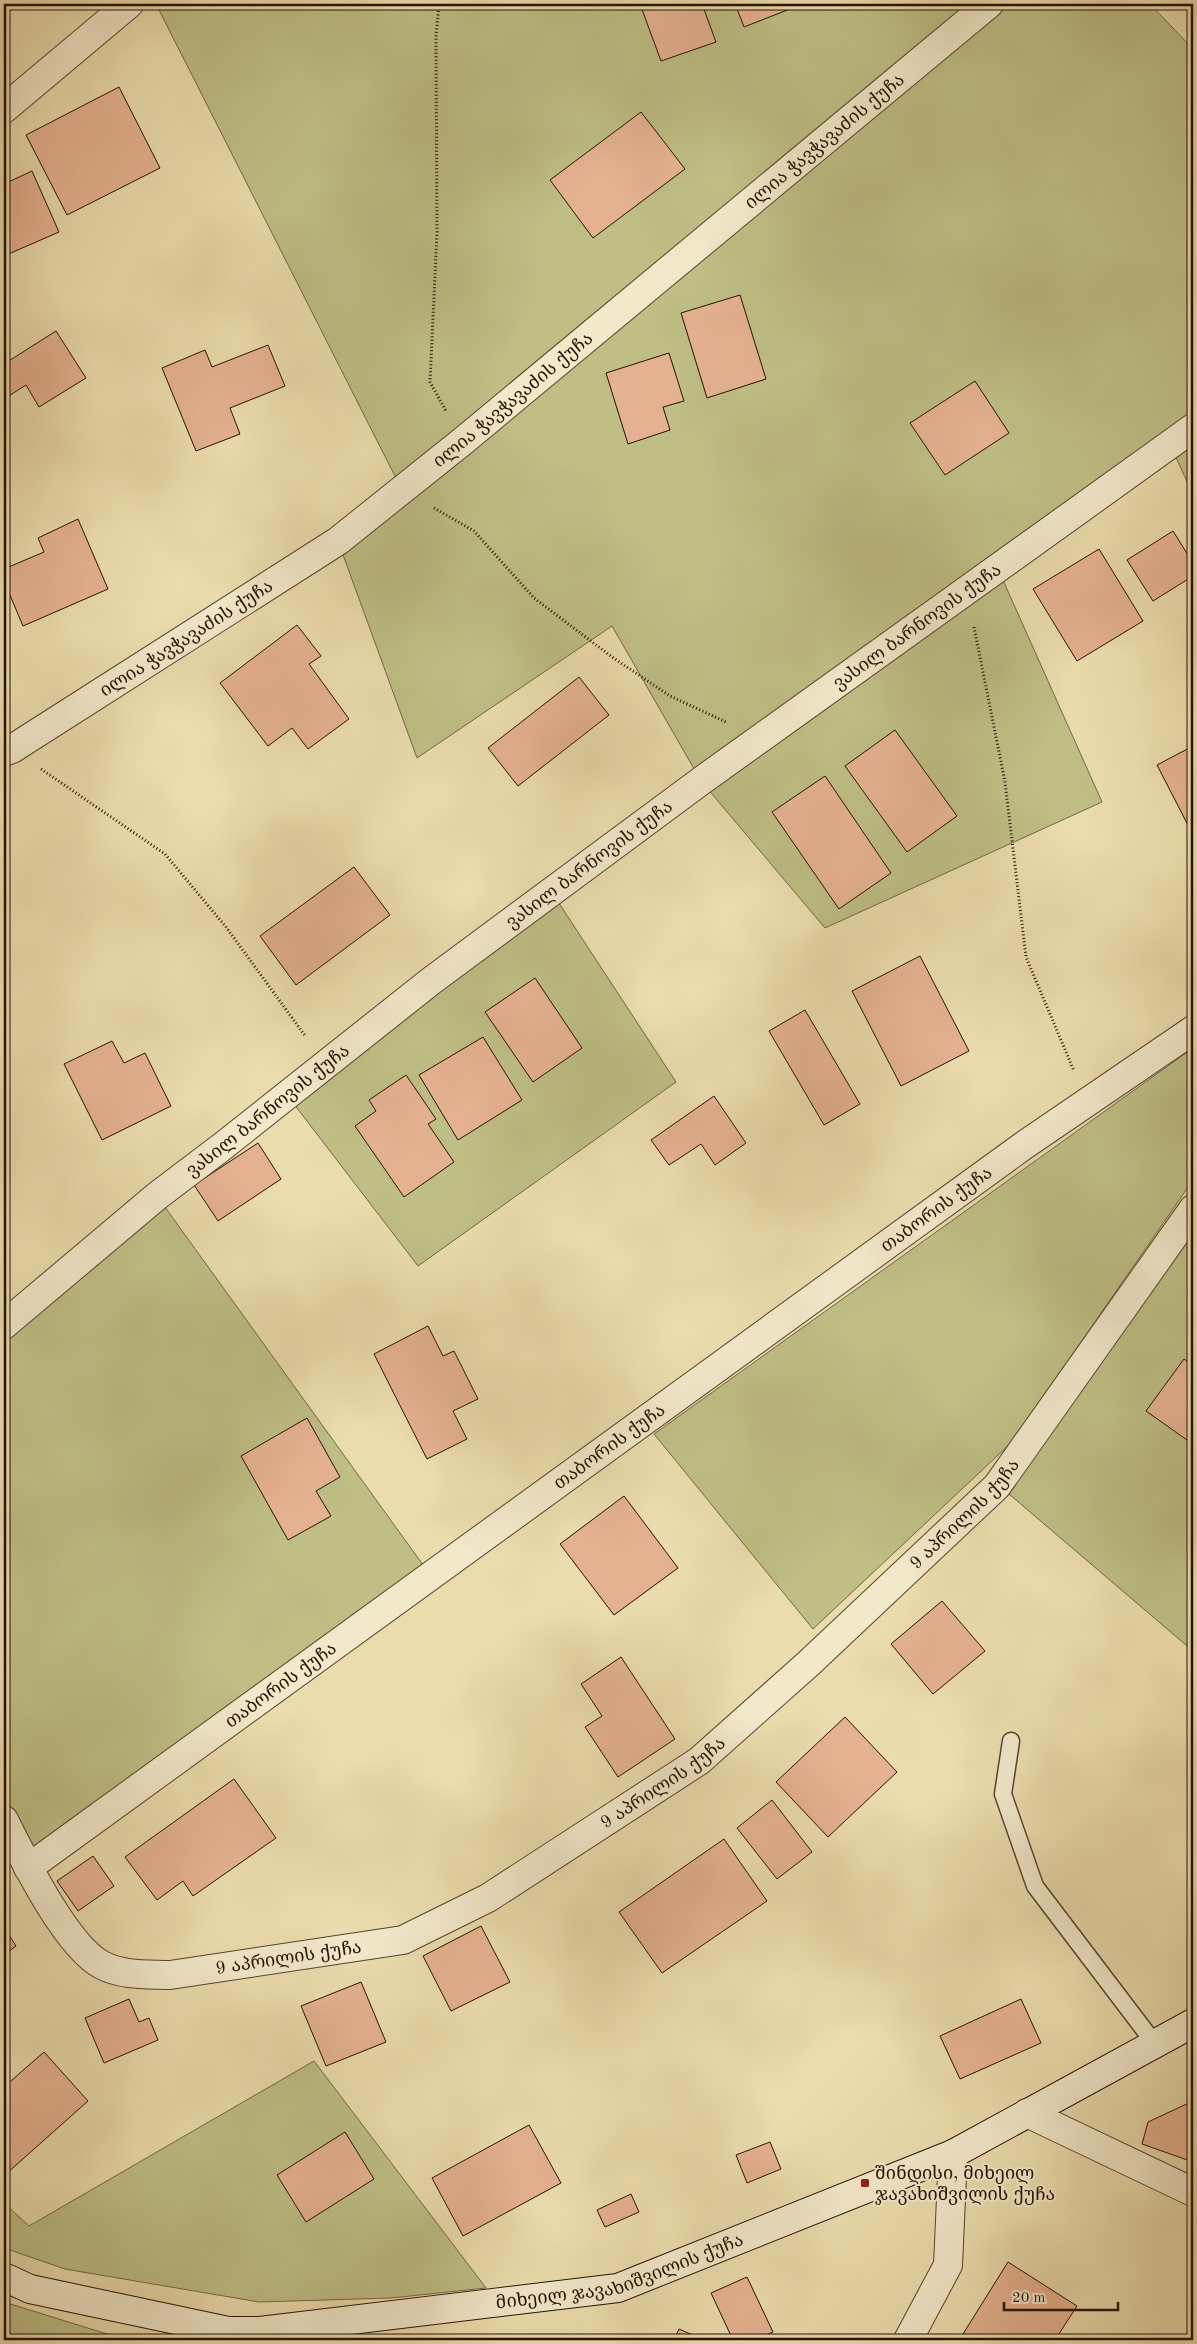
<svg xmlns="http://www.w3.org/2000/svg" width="1197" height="2344" viewBox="0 0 1197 2344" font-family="'Old Standard TT','Noto Serif Georgian',serif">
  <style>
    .green { fill: #bebe85; stroke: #726844 }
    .building { fill: #e5b291; stroke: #261102 }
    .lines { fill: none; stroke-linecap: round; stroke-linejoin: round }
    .service-casing { stroke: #57442d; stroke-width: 19 }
    .minor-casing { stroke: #57442d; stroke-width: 30 }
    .secondary-casing { stroke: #261102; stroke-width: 30 }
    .path { stroke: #261102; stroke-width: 3; stroke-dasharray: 1 2.5; stroke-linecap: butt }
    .service { stroke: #f2e8ca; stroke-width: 16 }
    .minor { stroke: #f2e8ca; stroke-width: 28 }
    .secondary { stroke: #f2e8ca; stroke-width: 28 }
    .poi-dot { fill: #8f2418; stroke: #f2e8ca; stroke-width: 2 }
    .labels { text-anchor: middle; stroke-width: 4; stroke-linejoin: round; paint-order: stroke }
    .street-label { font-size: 18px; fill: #261102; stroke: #f2e8ca }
    .poi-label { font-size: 18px; fill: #261102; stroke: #f2e8ca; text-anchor: start }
  </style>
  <rect width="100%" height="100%" fill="#ebdcad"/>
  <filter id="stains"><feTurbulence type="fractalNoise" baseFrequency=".004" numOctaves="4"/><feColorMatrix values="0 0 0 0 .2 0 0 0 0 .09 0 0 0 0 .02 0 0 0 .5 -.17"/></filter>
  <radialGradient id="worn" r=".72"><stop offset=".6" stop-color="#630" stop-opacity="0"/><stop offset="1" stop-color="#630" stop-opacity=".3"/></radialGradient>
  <path class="green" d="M156 4H1150L1193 49V495L1170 444 998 569 1102 802 825 928 701 781 612 626 417 758 338 541 401 488Z
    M551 891 676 1082 418 1266 287 1095Z
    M1193 1048V1180L1012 1442 813 1629 654 1434Z
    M157 1196 431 1576 28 1868 4 1820V1325Z
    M1193 1211V1651L1009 1494Z
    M314 2061 486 2288 391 2298 259 2302 65 2269 4 2248V2203L29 2226Z
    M4 2302 120 2338 139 2340H4Z"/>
  <path class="building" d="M640 4H702L716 42 661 61Z
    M735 4H794L795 7 744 27Z
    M119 87 160 168 67 215 26 135Z
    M641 112 685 169 593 238 550 180Z
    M32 171 59 232 4 256V184Z
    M740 295 766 379 707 398 681 313Z
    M56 331 86 378 39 407 26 385 4 399V364Z
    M268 345 285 386 230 408 240 434 196 451 162 368 205 350 212 367Z
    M669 353 684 401 663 407 670 430 628 444 606 373Z
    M975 381 1009 433 945 475 910 423Z
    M78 519 108 589 23 626 4 581V569L44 552 38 538Z
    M1173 531 1193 563V576L1153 601 1127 560Z
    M1099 549 1143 621 1077 661 1033 589Z
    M297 625 321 656 309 664 349 719 308 749 292 728 268 746 220 683Z
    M579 677 609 715 518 786 488 748Z
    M895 730 957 816 907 852 845 766Z
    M1193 746V830L1191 831 1157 765Z
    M825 776 891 873 839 909 772 812Z
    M354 867 390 915 296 985 260 936Z
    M920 956 969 1051 901 1086 852 991Z
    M535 978 582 1048 533 1082 485 1012Z
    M805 1010 860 1104 824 1125 769 1031Z
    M483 1037 522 1100 458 1140 419 1075Z
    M112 1041 124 1063 145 1053 171 1106 102 1140 64 1064Z
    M406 1075 436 1119 428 1124 454 1162 404 1197 355 1126 376 1111 369 1100Z
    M714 1096 746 1143 715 1165 701 1144 669 1165 651 1140Z
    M258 1143 281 1179 218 1221 194 1185Z
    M428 1326 443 1356 454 1351 478 1399 453 1411 467 1439 427 1459 374 1354Z
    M1184 1359 1193 1366V1431L1187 1440 1146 1411Z
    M307 1418 340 1477 316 1491 331 1516 288 1540 241 1456Z
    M624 1496 678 1568 614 1615 560 1544Z
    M942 1601 985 1651 933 1694 891 1644Z
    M621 1657 675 1739 618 1777 585 1727 602 1716 581 1684Z
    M845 1717 897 1772 828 1837 776 1782Z
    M234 1779 276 1838 193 1896 183 1881 157 1900 125 1857Z
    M772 1800 812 1852 777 1879 737 1828Z
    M724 1839 767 1901 662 1973 619 1912Z
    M93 1856 114 1886 78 1911 57 1881Z
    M481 1926 510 1982 451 2011 423 1956Z
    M4 1927 16 1946 4 1955Z
    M361 1982 386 2042 326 2066 301 2006Z
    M129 1999 139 2022 149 2018 158 2040 104 2063 85 2018Z
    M1021 1999 1041 2043 960 2079 940 2036Z
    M44 2052 88 2101 6 2174 4 2171V2087Z
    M1193 2101V2162L1142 2144 1148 2122Z
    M529 2125 561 2183 463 2236 432 2178Z
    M345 2132 374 2179 306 2222 277 2175Z
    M770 2142 781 2169 747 2183 736 2155Z
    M631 2194 639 2212 605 2227 597 2210Z
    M1008 2262 1077 2306 1055 2340H973L963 2334Z
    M747 2277 773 2332 755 2340H733L711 2293Z
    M679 2329 704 2340H674Z"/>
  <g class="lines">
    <g class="service-casing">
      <path id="service" d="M1011 1741 1003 1794 1035 1886 1155 2044"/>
    </g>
    <g class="minor-casing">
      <g id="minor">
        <path d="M4 109 129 4"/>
        <path id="s1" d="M4 752 12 749 338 541 463 441 989 4"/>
        <path id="s2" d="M4 1325 157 1196 223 1146 431 981 701 781 1193 428"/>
        <path id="s3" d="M4 1820C23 1858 66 1946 102 1965 123 1976 148 1974 170 1975L403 1940 488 1898 699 1761 808 1664 997 1486 1193 1209"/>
        <path id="s4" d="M28 1868 1023 1146 1193 1030"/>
        <path d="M1027 2113 1193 2192"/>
        <path d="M908 2340 948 2265 953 2154"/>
      </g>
    </g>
    <g class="secondary-casing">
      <g id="secondary">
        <path id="s5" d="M4 2277 30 2289 228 2331H260L618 2288 953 2154 1193 2023"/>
      </g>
    </g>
    <path class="path" d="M439 4 436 37 437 232 430 382 446 411
      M434 508 474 531 534 598 612 657 670 696 726 722
      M974 627 1005 782 1026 957 1074 1071
      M41 769 165 854 226 927 306 1037"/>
    <use href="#service" class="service"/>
    <use href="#minor" class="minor"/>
    <use href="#secondary" class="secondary"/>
  </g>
  <rect class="poi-dot" x="860" y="2178" width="10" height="10" rx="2.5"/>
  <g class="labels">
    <g class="street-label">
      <text dy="6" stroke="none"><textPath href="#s1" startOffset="1025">ილია ჭავჭავაძის ქუჩა</textPath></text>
      <text dy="6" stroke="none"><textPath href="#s1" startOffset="620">ილია ჭავჭავაძის ქუჩა</textPath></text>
      <text dy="6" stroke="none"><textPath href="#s2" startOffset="1150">ვასილ ბარნოვის ქუჩა</textPath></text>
      <text dy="6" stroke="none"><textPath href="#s1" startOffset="215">ილია ჭავჭავაძის ქუჩა</textPath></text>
      <text dy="6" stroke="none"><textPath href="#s2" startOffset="745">ვასილ ბარნოვის ქუჩა</textPath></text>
      <text dy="6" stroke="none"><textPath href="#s2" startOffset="340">ვასილ ბარნოვის ქუჩა</textPath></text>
      <text dy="6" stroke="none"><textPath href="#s4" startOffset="1122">თაბორის ქუჩა</textPath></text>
      <text dy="6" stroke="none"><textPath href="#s4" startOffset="718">თაბორის ქუჩა</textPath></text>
      <text dy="6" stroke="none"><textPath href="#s3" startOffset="1191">9 აპრილის ქუჩა</textPath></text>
      <text dy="6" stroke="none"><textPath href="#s4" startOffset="312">თაბორის ქუჩა</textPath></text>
      <text dy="6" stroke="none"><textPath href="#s3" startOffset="786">9 აპრილის ქუჩა</textPath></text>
      <text dy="6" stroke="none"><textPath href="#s3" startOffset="366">9 აპრილის ქუჩა</textPath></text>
      <text dy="6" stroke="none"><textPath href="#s5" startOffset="629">მიხეილ ჯავახიშვილის ქუჩა</textPath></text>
    </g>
    <g class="poi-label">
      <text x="875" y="2179">შინდისი, მიხეილ<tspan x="875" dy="21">ჯავახიშვილის ქუჩა</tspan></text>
    </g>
  </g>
  <rect width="1197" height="2344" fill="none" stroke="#ebdcad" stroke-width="20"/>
  <rect x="5" y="5" width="1187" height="2334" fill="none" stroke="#261102" stroke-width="2.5"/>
  <rect x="10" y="10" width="1177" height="2324" fill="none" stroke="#261102"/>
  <path d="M1004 2302v8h114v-8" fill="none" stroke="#261102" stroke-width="2.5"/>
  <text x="1012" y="2302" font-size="15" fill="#261102" stroke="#f2e8ca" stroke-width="4" paint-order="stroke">20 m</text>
  <rect width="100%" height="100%" filter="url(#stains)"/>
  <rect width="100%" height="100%" fill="url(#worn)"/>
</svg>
